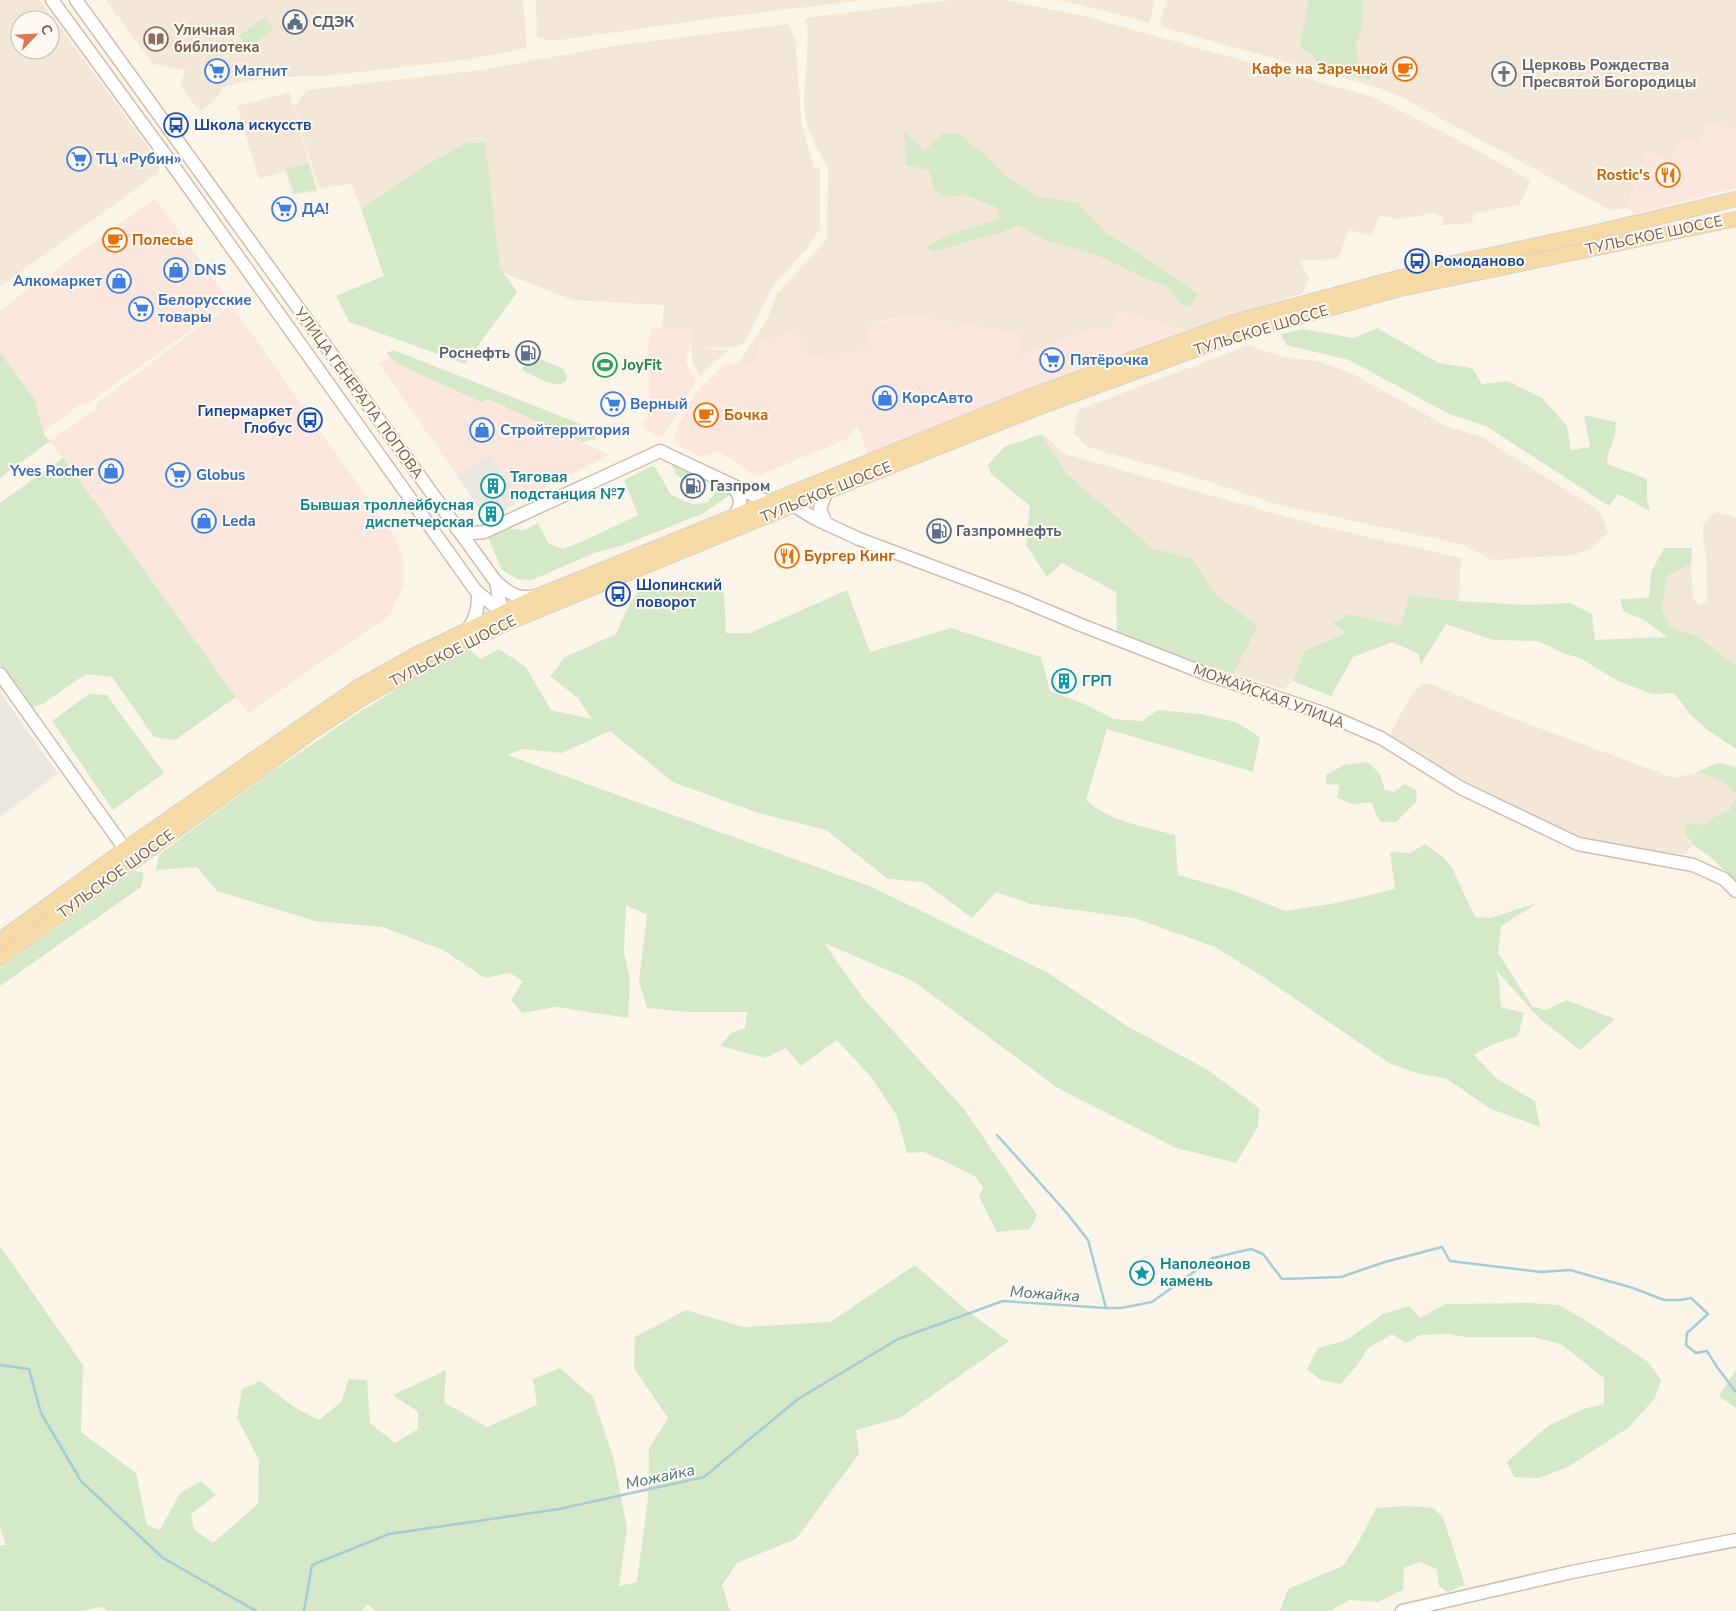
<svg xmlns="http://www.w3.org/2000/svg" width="1736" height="1611" viewBox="0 0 1736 1611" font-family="'Nunito Sans',sans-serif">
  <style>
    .residential { fill: #f3e7d8; fill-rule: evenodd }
    .commercial { fill: #fbe7de }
    .industrial { fill: #ede7e2 }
    .green { fill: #d5e9c8 }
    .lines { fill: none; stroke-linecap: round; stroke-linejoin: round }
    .stream { stroke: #a5cdd5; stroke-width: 2.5 }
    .secondary-casing { stroke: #d0bdad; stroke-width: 15 }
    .primary-casing { stroke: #d8d2cd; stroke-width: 16 }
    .secondary { stroke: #fff; stroke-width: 12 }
    .primary { stroke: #f5daa6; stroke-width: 14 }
    .labels { text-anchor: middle; stroke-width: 4; stroke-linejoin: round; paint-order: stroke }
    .service-label { font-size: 15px; font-weight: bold; fill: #4e5e75; stroke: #fef9f0; text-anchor: start }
    .education-label { font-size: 15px; font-weight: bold; fill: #785e54; stroke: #fef9f0; text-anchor: start }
    .worship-label { font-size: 15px; font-weight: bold; fill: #5b616d; stroke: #fef9f0; text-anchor: start }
    .food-label { font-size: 15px; font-weight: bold; fill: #c56008; stroke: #fef9f0; text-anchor: start }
    .shop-label { font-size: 15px; font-weight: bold; fill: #366cbe; stroke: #fef9f0; text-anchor: start }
    .transit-label { font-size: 15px; font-weight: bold; fill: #164399; stroke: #fef9f0; text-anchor: start }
    .street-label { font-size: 15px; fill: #755d4e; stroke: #fef9f0 }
    .leisure-label { font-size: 15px; font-weight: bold; fill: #27864d; stroke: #fef9f0; text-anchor: start }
    .culture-label { font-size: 15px; font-weight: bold; fill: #0d838f; stroke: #fef9f0; text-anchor: start }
    .water-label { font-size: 16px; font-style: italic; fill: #45757f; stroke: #fef9f0 }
  </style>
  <rect width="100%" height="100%" fill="#fbf5e9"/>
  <path class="residential" d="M0 0H40L159 162V172L0 287ZM20 20H50V50H20Z
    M106 0H523L527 48 471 59 326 76H304L247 81 224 87 214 101 200 112 180 85 186 70 153 64Z
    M536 0H864L716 18 552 41 537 37Z
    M951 0H1004L1084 16 1376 98 1456 139 1531 180 1519 205 1475 213 1471 223 1441 225 1444 217 1432 213 1399 220 1379 215 1372 236 1349 230 1338 259 1300 260 1309 279 1303 293 1186 331 1117 310 1111 329 1100 327 1086 331 1017 357 1020 334 918 316 874 321 868 349 751 367 739 363 767 320 777 294 827 239 828 168 816 147 805 119 804 100 808 32 805 19 812 17Z
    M1057 0H1155L1149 23 1078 4Z
    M1167 0H1736V128L1706 125 1700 143 1671 161 1627 205 1626 208 1612 211 1399 96 1379 88 1162 27 1160 22Z
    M788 24 795 37 802 127 815 169H820V229L807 248 774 285 744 344 735 347 699 348 729 351 714 362 700 376 692 362 691 330 662 329 664 305 573 300 501 272 465 143 428 164 361 209 352 184 319 188 294 107 307 90 481 70 619 45Z
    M289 92 318 191 293 195 285 171 259 179 237 106Z
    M1249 345 1279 356 1321 362 1355 375 1446 426 1482 437 1598 510 1604 520 1608 532 1593 547 1574 555 1492 560 1464 545 1280 505 1204 480 1087 447 1074 433 1078 410Z
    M1042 434 1065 454 1312 524 1461 558 1459 601 1409 595 1401 626 1345 633 1304 651 1293 681 1284 689 1233 674 1258 626 1215 594 1192 558 1152 548 1113 516 1067 474Z
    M1717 512 1736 517V666L1697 636 1671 627 1662 610 1667 576 1691 564 1693 598 1699 605 1707 602 1706 553 1703 540V525L1711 515Z
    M1423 683 1433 685 1528 724 1674 778 1697 772 1710 776 1725 783 1736 794V797L1729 811 1715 816 1705 825 1685 833 1692 845 1685 854 1652 851 1581 839 1435 766 1392 740V730L1413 692Z"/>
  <path class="commercial" d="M1706 124 1736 128V188L1634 214 1632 211 1626 208 1646 148 1671 161 1681 138 1700 143Z
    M155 198 230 302 85 406 82 403 44 432 35 406 38 404 0 352V310Z
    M231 304 395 537 404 561V584L390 615 248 713 50 441 96 408 98 402Z
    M1117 310 1186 331 868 455 857 425 847 439 757 476 720 452 700 456 673 443 677 428 695 393 723 365 739 363 751 367 761 341 796 330 811 357 868 349 869 323 918 316 1020 334 1017 357 1086 331 1100 327 1111 329Z
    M653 326 662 329 691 330 690 347 685 360 696 382 662 439 641 427 650 412 648 343Z
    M394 356 506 407 610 455 522 499 490 454 457 476 379 363Z"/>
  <path class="industrial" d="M490 454 522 499 488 521 457 476Z
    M0 692 58 774 0 817Z"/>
  <path class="green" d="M1309 0H1363L1362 26 1356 45 1358 63 1373 74 1371 79 1367 80 1317 65 1313 55 1304 50 1300 45Z
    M265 17 274 29 248 48 239 36Z
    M904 131 924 151 942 134 958 133 986 156 1007 177 1037 196 1078 203 1108 235 1136 251 1198 294 1190 307 1182 304 1166 286 1142 277 1097 255 1046 240 1018 225 1002 232 935 251 925 247 946 236 1000 219 996 207 964 195 945 197 935 190 929 170 906 165Z
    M485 142 500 268 517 292 465 364 349 322 336 296 384 276 361 209 428 164 465 143Z
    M308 163 316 190 295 193 286 169Z
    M1377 328 1439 363 1472 368 1482 384 1507 381 1542 398 1567 426 1571 450 1590 447 1584 415 1616 422 1615 435 1607 458 1608 464 1647 479V500L1650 511 1618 494 1609 506 1486 426 1449 414 1349 360 1286 345 1281 334 1303 329 1354 338Z
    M394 350 593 429 596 439 582 442 488 399 481 402 396 363 386 353Z
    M0 352 38 404 36 406 45 436 50 441 0 478Z
    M531 355 563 369 567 375 566 382C553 390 535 375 522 370L527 358Z
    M1042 434 1067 474 1152 548 1192 558 1215 594 1258 626 1233 674 1117 636 1116 592 1062 563 1047 577 1026 545 1030 506 991 474 988 465 1004 447Z
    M63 458 236 697 175 740 154 737 112 677 86 674 41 705 31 707 0 664V503Z
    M671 463 706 480 700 486 677 476Z
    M652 466 656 468 671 495 693 504 707 503 721 485 730 495 702 514 624 545 594 553 532 580 517 579 502 570 488 537 505 528 524 530 538 523 548 543 563 549 586 540 638 515 624 480Z
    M1664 548H1692L1691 564 1667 576 1662 610 1671 627 1697 636 1736 666V749L1706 729 1689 713 1674 693 1652 694 1618 681 1580 658 1565 654 1538 641 1493 640 1446 624 1420 666 1419 654 1392 642 1353 657 1331 696 1293 681 1304 651 1345 633 1333 623 1349 614 1401 626 1409 595 1459 601 1528 605 1570 603 1592 614 1595 640 1667 637 1644 620 1623 611 1620 599 1649 598 1651 572Z
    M695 586 724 593 726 633H750L847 590 870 652 951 628 1041 657 1050 691 1087 705 1114 719 1142 721 1158 710 1200 714 1236 722 1260 737 1253 772 1107 729 1086 800C1109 821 1145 827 1175 835L1178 875 1232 890 1285 911 1336 903 1395 889 1390 852 1410 853 1425 844 1443 857 1452 868 1475 917 1491 918 1539 902 1501 926 1498 953 1532 1006 1545 1010 1567 1000 1615 1019 1580 1050 1540 1019 1496 970 1499 980 1501 1007 1524 1013 1518 1036 1491 1045 1474 1055 1496 1078 1535 1101 1540 1127 1491 1109 1447 1079 1416 1073 1389 1063 1260 975 1215 947 1134 918 1031 904 996 892 972 918 923 882 888 879 826 830 758 813 673 782 610 731 562 753 523 749 507 755 872 887 1048 973 1127 1026 1208 1070 1259 1108 1258 1127 1236 1163 1176 1148 1059 1089 913 981 824 943 863 998 963 1108 1037 1215 1030 1229 997 1232 979 1197 983 1188 976 1177 950 1164 924 1152 907 1153 897 1116 871 1077 837 1040 801 1066 786 1048 765 1058 720 1046 731 1033 745 1028 747 1012H689L647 1008 639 981 647 915 626 905 624 952 630 980 628 1018 556 1007 522 1013 511 1000 523 981 510 973 485 978 443 950 382 927 315 921 217 891 197 867 156 870 159 855 181 838 264 777 358 713 417 677 469 649 480 659 499 649 526 667 551 710 592 719 578 698 550 676 558 667 563 658 616 634 626 611 639 589Z
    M89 694 107 695 164 773 113 810 52 721Z
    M1368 762 1380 774 1385 790 1394 792 1405 784 1416 790 1417 801 1396 822H1381L1375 813 1372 802 1353 804 1337 798 1339 785 1326 784V775L1344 765Z
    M1717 763 1733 766 1736 768V794C1723 781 1715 777 1697 772Z
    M1736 797V881L1709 856 1693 845 1685 833 1688 823 1705 825 1715 816 1729 811Z
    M135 871 144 873 141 887 0 986V968Z
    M0 1246 83 1365 81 1432 136 1473 147 1525 160 1530 180 1493 201 1481 216 1495 191 1514 194 1529 213 1543 258 1504 259 1460 237 1418 242 1389 260 1381 294 1407 319 1420 341 1402 349 1379 367 1380 370 1423 395 1443 418 1429V1412L393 1395 446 1370 444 1402 487 1427 537 1405 533 1379 560 1368 593 1397 614 1460 627 1528 619 1586 637 1582 648 1498 649 1448 668 1418 634 1368 635 1337 686 1310 743 1327 830 1322 915 1265 966 1310 1009 1341 900 1418 856 1430 859 1454 796 1539 737 1563 722 1585 730 1611H375L368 1604 362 1611H108L102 1607 81 1611H0V1545H6L0 1527Z
    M1531 1303 1559 1305 1585 1320 1647 1361 1661 1380 1655 1398 1628 1428 1568 1467 1539 1478 1514 1477 1507 1462 1548 1426 1583 1409 1604 1404V1378L1561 1344 1532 1337H1465L1448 1334 1420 1335 1406 1343 1392 1334 1368 1348 1358 1364 1341 1384 1321 1380 1307 1369 1318 1348 1347 1340 1383 1314 1409 1306 1420 1318 1446 1304Z
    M1736 1370V1408L1719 1396Z
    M1407 1506 1433 1508 1443 1517 1465 1585 1448 1592 1439 1586 1437 1569 1419 1562 1404 1568 1403 1590 1378 1602 1349 1600 1330 1611H1280L1288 1589 1343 1566 1358 1543 1376 1508Z"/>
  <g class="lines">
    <path class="stream" d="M997 1135 1066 1212 1088 1240 1106 1308H1121L1152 1302 1213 1258 1251 1249 1263 1254 1282 1279 1341 1277 1385 1262 1442 1247 1450 1261 1541 1272 1570 1270 1633 1288 1664 1300H1681L1691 1298 1708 1314 1687 1333 1686 1345 1696 1353 1707 1351 1717 1367 1736 1392
      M0 1365 29 1369 41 1413 81 1481 163 1558 256 1611
      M304 1611 312 1565 389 1534 559 1509 704 1477 798 1399 898 1339 1003 1301 1106 1308"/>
    <g class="secondary-casing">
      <path id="secondary" d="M52 0 177 171 476 591 502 612
        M76 0 496 582 502 612
        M733 486C741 498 743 502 735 515
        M793 505 814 518 859 539 1014 597 1081 625 1209 675 1323 713 1381 738 1461 788 1578 844 1693 865 1724 879 1736 891
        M826 524 820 509 826 492
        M457 529 473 533 484 532 660 451 768 502
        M496 582C510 593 516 600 536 596
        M468 629C477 616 478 608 478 592
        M0 674 125 849
        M1402 1611 1572 1572 1736 1540"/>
    </g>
    <g class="primary-casing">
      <path id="primary" d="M0 940 125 849 358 687 415 655 540 595 1028 397 1234 322 1453 263 1588 234 1736 199
        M0 958 313 731 366 696 469 641 507 623 826 492 1040 407 1241 333 1400 289 1736 219"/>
    </g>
    <use href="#secondary" class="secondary"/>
    <use href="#primary" class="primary"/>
  </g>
  <defs>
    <g id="civic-ring" transform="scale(1.25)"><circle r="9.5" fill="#fef9f0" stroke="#5c6f8a" stroke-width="1.5"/><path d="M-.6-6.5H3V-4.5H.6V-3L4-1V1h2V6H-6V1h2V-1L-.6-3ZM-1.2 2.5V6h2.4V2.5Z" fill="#5c6f8a"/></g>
    <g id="library-ring" transform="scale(1.25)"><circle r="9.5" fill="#fef9f0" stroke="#8d6e63" stroke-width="1.5"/><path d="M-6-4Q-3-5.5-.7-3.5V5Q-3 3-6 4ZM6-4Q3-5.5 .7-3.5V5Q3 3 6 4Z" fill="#8d6e63"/></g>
    <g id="cafe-ring" transform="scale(1.25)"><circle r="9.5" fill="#fef9f0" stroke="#e8710a" stroke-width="1.5"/><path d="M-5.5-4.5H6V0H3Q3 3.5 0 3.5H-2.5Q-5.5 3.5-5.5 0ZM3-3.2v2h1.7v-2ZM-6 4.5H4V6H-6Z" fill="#e8710a"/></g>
    <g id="supermarket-ring" transform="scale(1.25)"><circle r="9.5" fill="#fef9f0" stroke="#3f7fe0" stroke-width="1.5"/><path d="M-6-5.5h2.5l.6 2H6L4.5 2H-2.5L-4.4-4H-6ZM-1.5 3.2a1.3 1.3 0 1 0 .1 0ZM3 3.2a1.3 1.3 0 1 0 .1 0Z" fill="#3f7fe0"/></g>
    <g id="church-ring" transform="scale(1.25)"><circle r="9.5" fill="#fef9f0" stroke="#6b7280" stroke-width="1.5"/><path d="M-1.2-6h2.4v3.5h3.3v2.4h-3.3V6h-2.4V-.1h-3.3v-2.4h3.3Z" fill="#6b7280"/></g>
    <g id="bus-ring" transform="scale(1.25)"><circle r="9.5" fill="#fef9f0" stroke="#1a4fb4" stroke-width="1.5"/><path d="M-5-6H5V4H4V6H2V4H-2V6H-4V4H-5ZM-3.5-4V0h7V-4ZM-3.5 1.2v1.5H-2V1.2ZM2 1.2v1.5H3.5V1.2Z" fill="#1a4fb4"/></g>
    <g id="restaurant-ring" transform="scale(1.25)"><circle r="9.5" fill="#fef9f0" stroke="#e8710a" stroke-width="1.5"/><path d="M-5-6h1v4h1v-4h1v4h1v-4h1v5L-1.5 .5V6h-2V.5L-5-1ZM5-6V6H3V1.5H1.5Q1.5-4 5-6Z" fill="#e8710a"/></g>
    <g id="shop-ring" transform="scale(1.25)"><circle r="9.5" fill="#fef9f0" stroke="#3f7fe0" stroke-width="1.5"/><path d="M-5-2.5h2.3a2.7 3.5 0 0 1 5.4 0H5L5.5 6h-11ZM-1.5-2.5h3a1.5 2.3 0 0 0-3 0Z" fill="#3f7fe0"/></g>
    <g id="fuel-ring" transform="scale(1.25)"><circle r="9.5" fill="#fef9f0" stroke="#5c6f8a" stroke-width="1.5"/><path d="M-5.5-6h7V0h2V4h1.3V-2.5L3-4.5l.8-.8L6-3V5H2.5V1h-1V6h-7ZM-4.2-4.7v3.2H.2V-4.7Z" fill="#5c6f8a"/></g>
    <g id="stadium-ring" transform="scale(1.25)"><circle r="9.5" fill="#fef9f0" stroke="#2e9e5b" stroke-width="1.5"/><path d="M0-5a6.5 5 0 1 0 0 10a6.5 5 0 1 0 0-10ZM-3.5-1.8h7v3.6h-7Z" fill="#2e9e5b"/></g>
    <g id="building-ring" transform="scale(1.25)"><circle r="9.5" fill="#fef9f0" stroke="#0f9aa8" stroke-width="1.5"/><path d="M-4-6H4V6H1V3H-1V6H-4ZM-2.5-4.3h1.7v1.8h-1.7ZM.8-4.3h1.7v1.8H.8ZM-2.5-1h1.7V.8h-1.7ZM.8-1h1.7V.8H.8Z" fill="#0f9aa8"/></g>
    <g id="sight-ring" transform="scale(1.25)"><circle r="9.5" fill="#fef9f0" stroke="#0f9aa8" stroke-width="1.5"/><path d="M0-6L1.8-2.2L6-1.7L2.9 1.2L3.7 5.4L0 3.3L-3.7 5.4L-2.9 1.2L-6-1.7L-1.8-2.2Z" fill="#0f9aa8"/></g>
  </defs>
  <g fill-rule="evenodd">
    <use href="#civic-ring" x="295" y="22"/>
    <use href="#library-ring" x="156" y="39"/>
    <use href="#cafe-ring" x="1405" y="69"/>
    <use href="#supermarket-ring" x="217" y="71"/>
    <use href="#church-ring" x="1504" y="74"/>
    <use href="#bus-ring" x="176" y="125"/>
    <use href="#supermarket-ring" x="79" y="159"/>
    <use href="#restaurant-ring" x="1668" y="175"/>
    <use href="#supermarket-ring" x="284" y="209"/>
    <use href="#cafe-ring" x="115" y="240"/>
    <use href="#bus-ring" x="1417" y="261"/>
    <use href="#shop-ring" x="176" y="270"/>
    <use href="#shop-ring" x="119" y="281"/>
    <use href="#supermarket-ring" x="141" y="309"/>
    <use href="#fuel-ring" x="528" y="353"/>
    <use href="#supermarket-ring" x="1052" y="360"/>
    <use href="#stadium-ring" x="605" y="365"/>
    <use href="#shop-ring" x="885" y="398"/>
    <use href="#supermarket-ring" x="613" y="404"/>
    <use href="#cafe-ring" x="706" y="415"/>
    <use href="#bus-ring" x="310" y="420"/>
    <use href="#shop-ring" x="482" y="430"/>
    <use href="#shop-ring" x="111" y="471"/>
    <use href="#supermarket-ring" x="178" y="475"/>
    <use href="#building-ring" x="493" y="486"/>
    <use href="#fuel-ring" x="693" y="486"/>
    <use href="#building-ring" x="491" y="514"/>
    <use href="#shop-ring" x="204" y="521"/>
    <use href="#fuel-ring" x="939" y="531"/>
    <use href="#restaurant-ring" x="787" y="556"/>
    <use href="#bus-ring" x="618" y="594"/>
    <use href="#building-ring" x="1064" y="681"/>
    <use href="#sight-ring" x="1142" y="1273"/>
  </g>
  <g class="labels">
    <g class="service-label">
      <text x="312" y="27">СДЭК</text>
      <text x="510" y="358" text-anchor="end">Роснефть</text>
      <text x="710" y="491">Газпром</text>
      <text x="956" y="536">Газпромнефть</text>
    </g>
    <g class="education-label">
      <text x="174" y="35">Уличная<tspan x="174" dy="17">библиотека</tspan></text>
    </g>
    <g class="worship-label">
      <text x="1522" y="70">Церковь Рождества<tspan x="1522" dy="17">Пресвятой Богородицы</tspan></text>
    </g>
    <g class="food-label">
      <text x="1388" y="74" text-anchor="end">Кафе на Заречной</text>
      <text x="1650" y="180" text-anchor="end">Rostic's</text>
      <text x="132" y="245">Полесье</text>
      <text x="724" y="420">Бочка</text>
      <text x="804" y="561">Бургер Кинг</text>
    </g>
    <g class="shop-label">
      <text x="234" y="76">Магнит</text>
      <text x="96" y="164">ТЦ «Рубин»</text>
      <text x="302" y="214">ДА!</text>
      <text x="194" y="275">DNS</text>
      <text x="102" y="286" text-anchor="end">Алкомаркет</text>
      <text x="158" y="305">Белорусские<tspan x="158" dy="17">товары</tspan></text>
      <text x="1070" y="365">Пятёрочка</text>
      <text x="902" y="403">КорсАвто</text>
      <text x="630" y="409">Верный</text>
      <text x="500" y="435">Стройтерритория</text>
      <text x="94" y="476" text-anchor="end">Yves Rocher</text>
      <text x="196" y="480">Globus</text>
      <text x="222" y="526">Leda</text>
    </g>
    <g class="transit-label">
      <text x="194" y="130">Школа искусств</text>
      <text x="1434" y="266">Ромоданово</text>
      <text x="292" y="416" text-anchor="end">Гипермаркет<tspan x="292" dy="17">Глобус</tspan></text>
      <text x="636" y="590">Шопинский<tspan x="636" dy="17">поворот</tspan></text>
    </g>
    <g class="street-label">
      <text transform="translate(1654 235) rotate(-12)" y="5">ТУЛЬСКОЕ ШОССЕ</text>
      <text transform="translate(1261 330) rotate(-17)" y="5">ТУЛЬСКОЕ ШОССЕ</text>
      <text transform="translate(359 393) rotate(54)" y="5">УЛИЦА ГЕНЕРАЛА ПОПОВА</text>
      <text transform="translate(826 492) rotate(-22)" y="5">ТУЛЬСКОЕ ШОССЕ</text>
      <text transform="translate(453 651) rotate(-27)" y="5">ТУЛЬСКОЕ ШОССЕ</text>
      <text transform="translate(1269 696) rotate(20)" y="5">МОЖАЙСКАЯ УЛИЦА</text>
      <text transform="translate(116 874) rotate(-36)" y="5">ТУЛЬСКОЕ ШОССЕ</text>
    </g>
    <g class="leisure-label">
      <text x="622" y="370">JoyFit</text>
    </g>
    <g class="culture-label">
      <text x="510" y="482">Тяговая<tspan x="510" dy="17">подстанция №7</tspan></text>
      <text x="474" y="510" text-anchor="end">Бывшая троллейбусная<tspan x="474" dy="17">диспетчерская</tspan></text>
      <text x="1082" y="686">ГРП</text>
      <text x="1160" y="1269">Наполеонов<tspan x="1160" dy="17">камень</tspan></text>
    </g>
    <g class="water-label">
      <text transform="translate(1045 1293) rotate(4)" y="6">Можайка</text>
      <text transform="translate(660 1476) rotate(-12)" y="6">Можайка</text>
    </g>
  </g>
  <g transform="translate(35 35) rotate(65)"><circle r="24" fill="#fef9f0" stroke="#c7bbaf"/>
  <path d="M0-4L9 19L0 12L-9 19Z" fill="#dd7756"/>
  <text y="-8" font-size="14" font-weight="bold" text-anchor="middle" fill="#755d4e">С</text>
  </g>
</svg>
